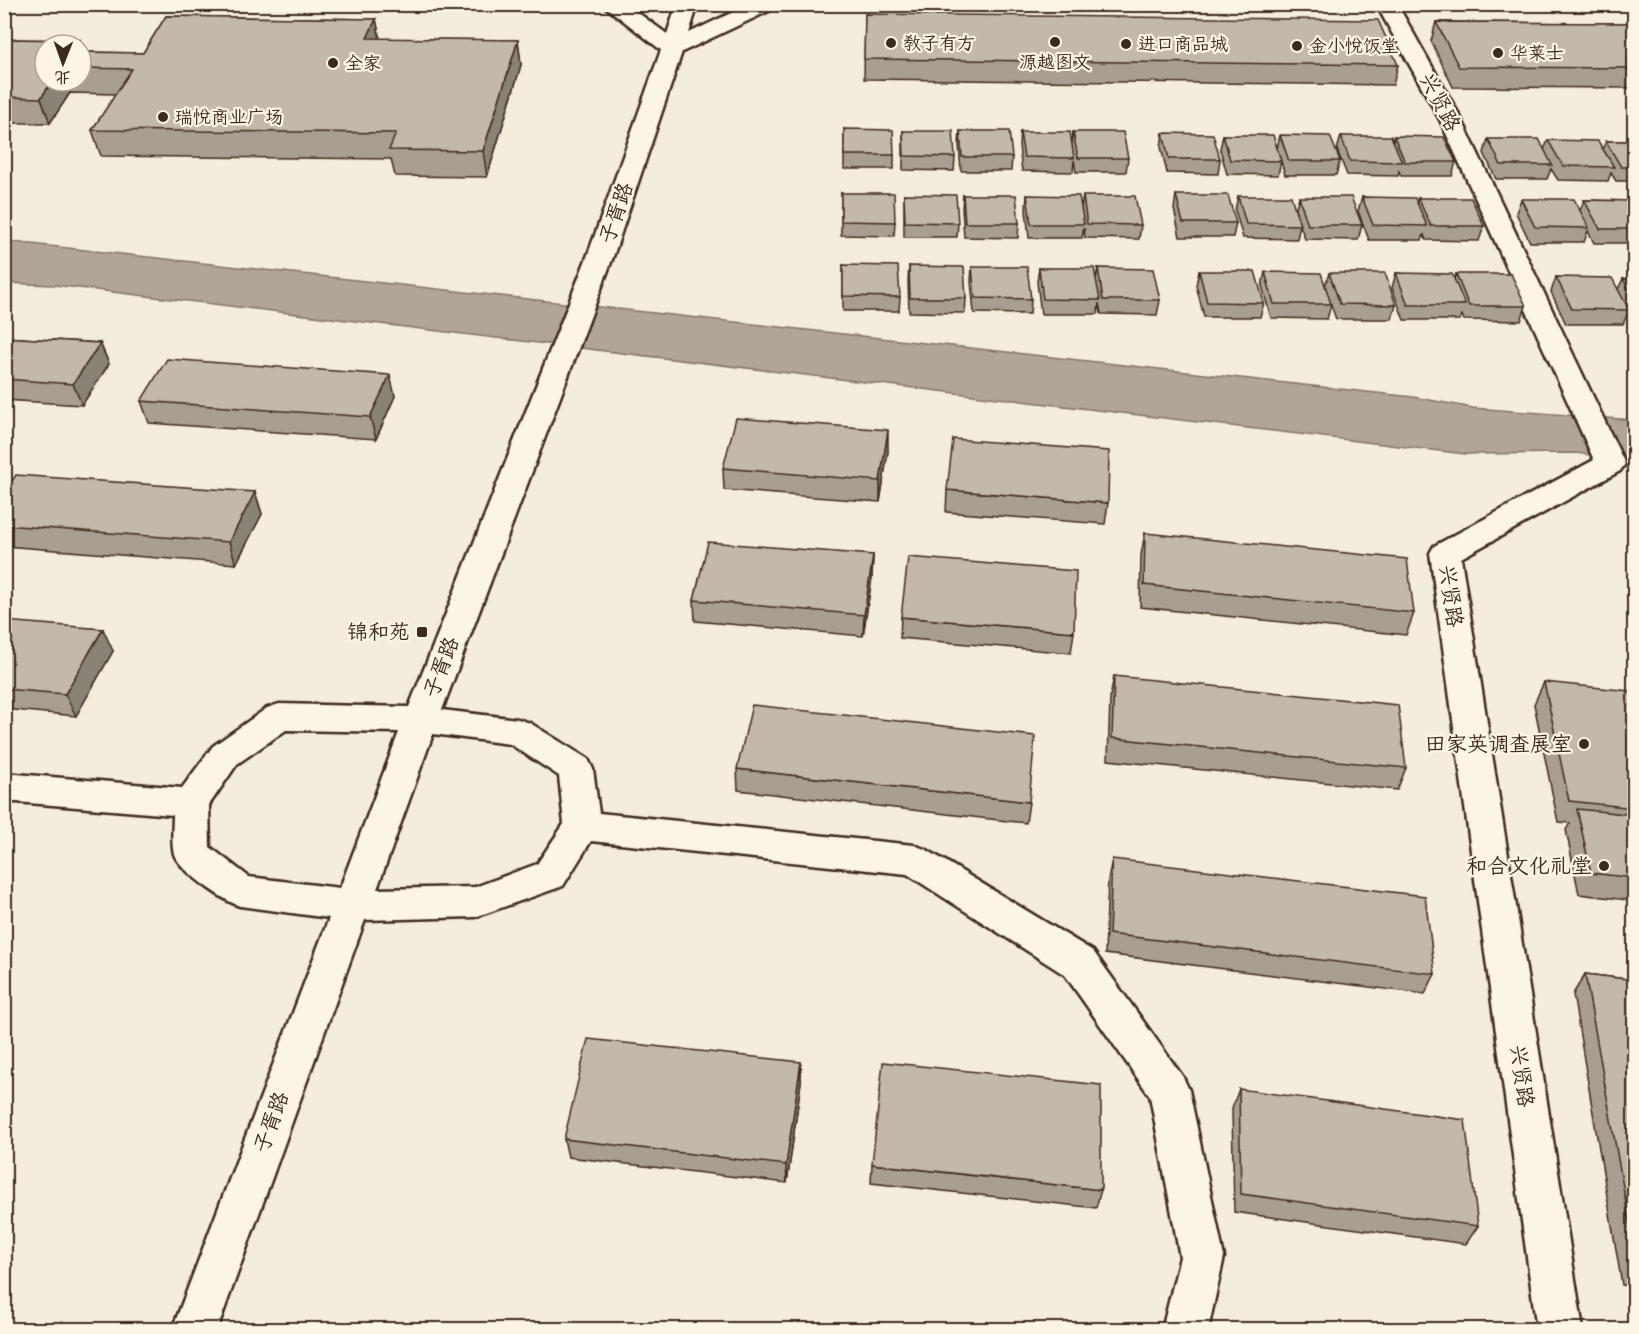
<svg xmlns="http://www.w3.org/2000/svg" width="1639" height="1334" viewBox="0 0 1639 1334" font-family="'Indie Flower','LXGW WenKai TC',sans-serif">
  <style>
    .water { fill: #b0a596; stroke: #817466; stroke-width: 1.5 }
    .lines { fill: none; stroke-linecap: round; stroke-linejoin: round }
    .minor-casing { stroke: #3b2a1e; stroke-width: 5 }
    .minor { fill: #fcf5e5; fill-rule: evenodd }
    .wall { fill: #a89f92; stroke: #3b2a1e; stroke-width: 1.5; fill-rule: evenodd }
    .shaded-wall { fill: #888277; stroke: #3b2a1e; stroke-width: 1.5 }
    .building { fill: #c3b9aa; stroke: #3b2a1e; stroke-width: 1.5 }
    .poi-dot { fill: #3b2a1e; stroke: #fcf5e5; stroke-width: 2 }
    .labels { text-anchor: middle; stroke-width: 4.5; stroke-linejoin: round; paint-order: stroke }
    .far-poi-label { font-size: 18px; fill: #3b2a1e; stroke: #fcf5e5; text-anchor: start }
    .street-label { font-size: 21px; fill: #3b2a1e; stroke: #fcf5e5 }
    .poi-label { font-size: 21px; fill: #3b2a1e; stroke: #fcf5e5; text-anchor: end }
  </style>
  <rect width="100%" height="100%" fill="#f4eddd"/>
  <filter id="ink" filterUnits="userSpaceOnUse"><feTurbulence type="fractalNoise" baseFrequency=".0167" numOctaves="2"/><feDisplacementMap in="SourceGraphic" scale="12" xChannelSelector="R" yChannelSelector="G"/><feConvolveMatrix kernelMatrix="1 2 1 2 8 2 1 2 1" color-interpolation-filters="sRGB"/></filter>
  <g filter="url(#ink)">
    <path class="water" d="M4 241 1413 397 1473 408 1634 420V461L1576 453 1465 454 54 285 5 283Z"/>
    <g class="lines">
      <g class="minor-casing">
        <path id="minor" d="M602 4H626L667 34 677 4H698L689 33 750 4H778L775 8 682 52 613 257 442 710 518 719 530 723 588 759 593 769 599 813 914 845 927 850 1093 951 1183 1077 1189 1090 1224 1257 1208 1330H1162L1180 1257 1150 1096 1065 975 907 874 591 841 563 886 475 917 365 920 217 1330H172L329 918 240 906C224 901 179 870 174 854 171 843 173 827 173 815L4 801V773L182 788 213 746 267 708 279 704 409 707 587 257 661 50ZM286 730 399 732 340 888 249 877 210 847 209 805 237 764ZM433 734 510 744 559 776 564 824 537 864 475 887 377 889Z
          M1376 4H1397L1462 120 1625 464 1620 471 1461 558 1583 1330H1537L1430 553 1434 546 1594 460 1440 120Z"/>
      </g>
      <use href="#minor" class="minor"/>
    </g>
    <path class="wall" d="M865 14 1398 65 1393 85 864 79Z
      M166 16 376 19 380 39 518 40 521 65 487 177 395 176 391 159 101 156 92 130 116 94 70 93 50 123H4V39L80 40 84 52 143 53ZM45 45H81V81H45Z
      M1436 22 1635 23V88L1453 87 1431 41Z
      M844 129 894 155V169H844Z
      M903 131 955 157 954 171 903 170Z
      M960 131 1012 157 1011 171H961L959 145Z
      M1020 132 1072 143 1073 132 1128 158 1126 172H1076L1074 160 1073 172 1022 171 1019 146Z
      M1163 133 1220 159 1218 174 1167 173 1161 147Z
      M1223 135 1277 148 1280 135 1340 161 1336 175H1285L1281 161 1278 175 1227 174 1220 149Z
      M1341 136 1393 141 1394 136 1456 162 1452 176H1401L1399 171 1398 176 1347 175 1337 150Z
      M1488 139 1544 150 1548 140 1603 148 1606 141H1635V181H1616L1611 173 1608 181 1558 180 1551 169 1547 179H1496L1484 153Z
      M841 193 895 222 894 236 841 235Z
      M904 194 958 223 957 237H904Z
      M963 195 1019 223 1018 238 964 237 962 209Z
      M1027 195 1081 207 1083 196 1141 225 1139 239 1085 238 1084 228 1082 238H1029L1026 210Z
      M1176 195 1236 223 1233 237H1180L1174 209Z
      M1238 196 1295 210 1299 197 1362 225 1358 240 1305 239 1300 225 1297 239 1243 238 1235 210Z
      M1362 197 1417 202 1418 198 1484 226 1479 241 1426 240 1424 235 1422 240H1369L1358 211Z
      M1521 199 1580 211 1584 200 1635 201V243H1594L1588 231 1584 242H1530L1516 213Z
      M843 265 900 297 899 311H843Z
      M909 266 966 298 965 313 909 312 908 281Z
      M972 267 1031 299 1030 314 974 313 971 281Z
      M1039 268 1096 279 1098 268 1160 300 1157 315 1101 314 1099 303 1098 314H1041L1037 282Z
      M1199 271 1264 303 1260 317H1204L1196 285Z
      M1265 272 1325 286 1329 273 1396 305 1392 319H1336L1331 305 1327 319 1271 318 1262 286Z
      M1396 273 1454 279 1456 274 1526 306 1521 321 1464 320 1462 315 1460 320H1404L1392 288Z
      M1556 277 1618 289 1623 279H1635V325L1628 313 1623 324H1566L1551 292Z
      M4 337 100 343 109 364 82 405 4 400Z
      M395 396 376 439 149 423 141 401Z
      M888 451 880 502 724 490 723 468Z
      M947 490 1108 503 1105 524 946 512Z
      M4 492H255L262 514 236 564 4 546Z
      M1145 533 1414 613 1406 635 1140 607 1141 555Z
      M873 555 872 577 863 636 695 621 694 600Z
      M901 617 1074 632 1071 653 900 638Z
      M4 621 113 651 76 716 4 709Z
      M1114 676 1406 768 1397 790 1108 760 1110 698Z
      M1544 682 1635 708V901L1579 894 1566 830 1570 823 1558 822 1534 704Z
      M737 769 1029 802 1026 823 738 790Z
      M1112 859 1435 974 1425 994 1105 954 1108 880Z
      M1585 974 1635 980V1287L1622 1285 1573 994Z
      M801 1062V1082L787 1183 568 1157 564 1139Z
      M1239 1089 1478 1226 1466 1244 1234 1212 1232 1108Z
      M872 1164 1101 1190 1096 1208 871 1183Z"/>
    <path class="shaded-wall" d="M376 19 381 44 367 38Z
      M80 40 89 65 81 68V45H77Z
      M518 40 521 65 487 177 483 151Z
      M52 81H66L70 93 50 123 41 98Z
      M100 343 109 364 82 405 73 384Z
      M390 375 395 396 376 439 370 417Z
      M888 430V451L880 502V481Z
      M255 492 262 514 236 564 229 542Z
      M873 555 872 577 863 636 864 615Z
      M103 629 113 651 76 716 65 694Z
      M801 1062V1082L787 1183 786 1165Z"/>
    <path class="building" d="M865 14 1378 20 1398 65 864 59Z
      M166 16 376 19 367 38 518 40 483 151 389 150 396 133 92 130 132 69 81 68V52L143 53Z
      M1436 22 1635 23V68L1459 67Z
      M4 39 80 40 77 45H45V81H52L41 98 4 97Z
      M844 129 893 130 894 155H844Z
      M903 131H953L955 157 904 156Z
      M960 131H1009L1012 157H962Z
      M1020 132H1070L1074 158 1024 157Z
      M1073 132H1123L1128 158H1078Z
      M1163 133 1213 134 1220 159H1169Z
      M1223 135H1273L1281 161 1230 160Z
      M1280 135 1330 136 1340 161H1289Z
      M1341 136H1391L1402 162 1350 161Z
      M1394 136 1444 137 1456 162H1405Z
      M1488 139H1539L1552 165H1501Z
      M1548 140 1598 141 1614 167 1563 166Z
      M1606 141H1635V167H1621Z
      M841 193H894L895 222 841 221Z
      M904 194 956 195 958 223 905 222Z
      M963 195H1016L1019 223H965Z
      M1027 195 1079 196 1084 224H1031Z
      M1176 195H1228L1236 223H1183Z
      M1083 196H1135L1141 225 1087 224Z
      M1238 196H1291L1300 225 1246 224Z
      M1299 197H1351L1362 225H1308Z
      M1362 197 1415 198 1427 226 1373 225Z
      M1418 198H1471L1484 226H1431Z
      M1521 199H1574L1589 228 1535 227Z
      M1584 200 1635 201V229H1600Z
      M843 265 898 266 900 297 843 296Z
      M909 266 964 267 966 298H910Z
      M972 267H1027L1031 299 975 298Z
      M1039 268H1094L1100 300 1043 299Z
      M1098 268 1153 269 1160 300H1103Z
      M1199 271H1255L1264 303 1207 302Z
      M1265 272 1321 273 1331 304H1274Z
      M1329 273H1385L1396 305 1340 304Z
      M1396 273 1452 274 1465 305H1408Z
      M1456 274H1511L1526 306H1469Z
      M1556 277 1612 278 1629 310 1572 309Z
      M1623 279H1635V299Z
      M4 337 100 343 73 384 4 379Z
      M167 359 390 375 370 417 141 401Z
      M736 418 888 430 880 481 723 468Z
      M953 439 1109 451 1108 503 947 490Z
      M16 475 255 492 229 542 4 525V492Z
      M1145 533 1407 559 1414 613 1144 585Z
      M708 542 873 555 864 615 694 600Z
      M908 557 1076 571 1074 632 901 617Z
      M4 621 103 629 65 694 4 689Z
      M1114 676 1398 705 1406 768 1112 738Z
      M1544 682 1630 691 1635 708V808L1569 801Z
      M752 705 1035 736 1029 802 737 769Z
      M1577 809 1635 815V878L1591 873Z
      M1112 859 1425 896 1435 974 1109 934Z
      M1585 974 1635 980V1254Z
      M588 1039 801 1062 786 1165 564 1139Z
      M883 1062 1101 1085V1190L872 1164Z
      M1239 1089 1465 1120 1478 1226 1241 1194Z"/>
  </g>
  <g class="poi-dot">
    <circle cx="1055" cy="42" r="6"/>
    <circle cx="891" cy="43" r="6"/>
    <circle cx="1126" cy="44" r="6"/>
    <circle cx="1297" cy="46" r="6"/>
    <circle cx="1498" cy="53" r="6"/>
    <circle cx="333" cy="63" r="6"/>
    <circle cx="163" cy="117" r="6"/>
    <rect x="416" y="626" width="12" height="12" rx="3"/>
    <circle cx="1584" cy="744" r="6"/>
    <circle cx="1604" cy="866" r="6"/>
  </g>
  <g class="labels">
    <g class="far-poi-label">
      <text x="903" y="49">教子有方</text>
      <text x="1138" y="50">进口商品城</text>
      <text x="1309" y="52">金小悦饭堂</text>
      <text x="1510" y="59">华莱士</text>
      <text x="1055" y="68" text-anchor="middle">源越图文</text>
      <text x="345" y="69">全家</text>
      <text x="175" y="123">瑞悦商业广场</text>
    </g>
    <g class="street-label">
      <text transform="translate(1440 102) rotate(62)" y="7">兴贤路</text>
      <text transform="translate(616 213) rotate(-71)" y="7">子胥路</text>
      <text transform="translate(1451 596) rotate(82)" y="7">兴贤路</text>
      <text transform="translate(441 667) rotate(-69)" y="7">子胥路</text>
      <text transform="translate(1522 1076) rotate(82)" y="7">兴贤路</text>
      <text transform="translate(271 1122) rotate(-70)" y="7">子胥路</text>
    </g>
    <g class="poi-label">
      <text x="410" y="639">锦和苑</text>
      <text x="1572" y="751">田家英调查展室</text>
      <text x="1592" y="873">和合文化礼堂</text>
    </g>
  </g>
  <rect width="1639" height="1334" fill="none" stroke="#fcf5e5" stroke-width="24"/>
  <rect x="12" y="12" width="1615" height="1310" fill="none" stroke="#3b2a1e" stroke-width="2" filter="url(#ink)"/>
  <g transform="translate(63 63) rotate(181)"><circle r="28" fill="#fcf5e5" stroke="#afa495" stroke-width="1.5"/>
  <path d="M0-4.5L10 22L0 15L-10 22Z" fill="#3b2a1e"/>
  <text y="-9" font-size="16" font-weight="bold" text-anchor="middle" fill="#3b2a1e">北</text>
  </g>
</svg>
